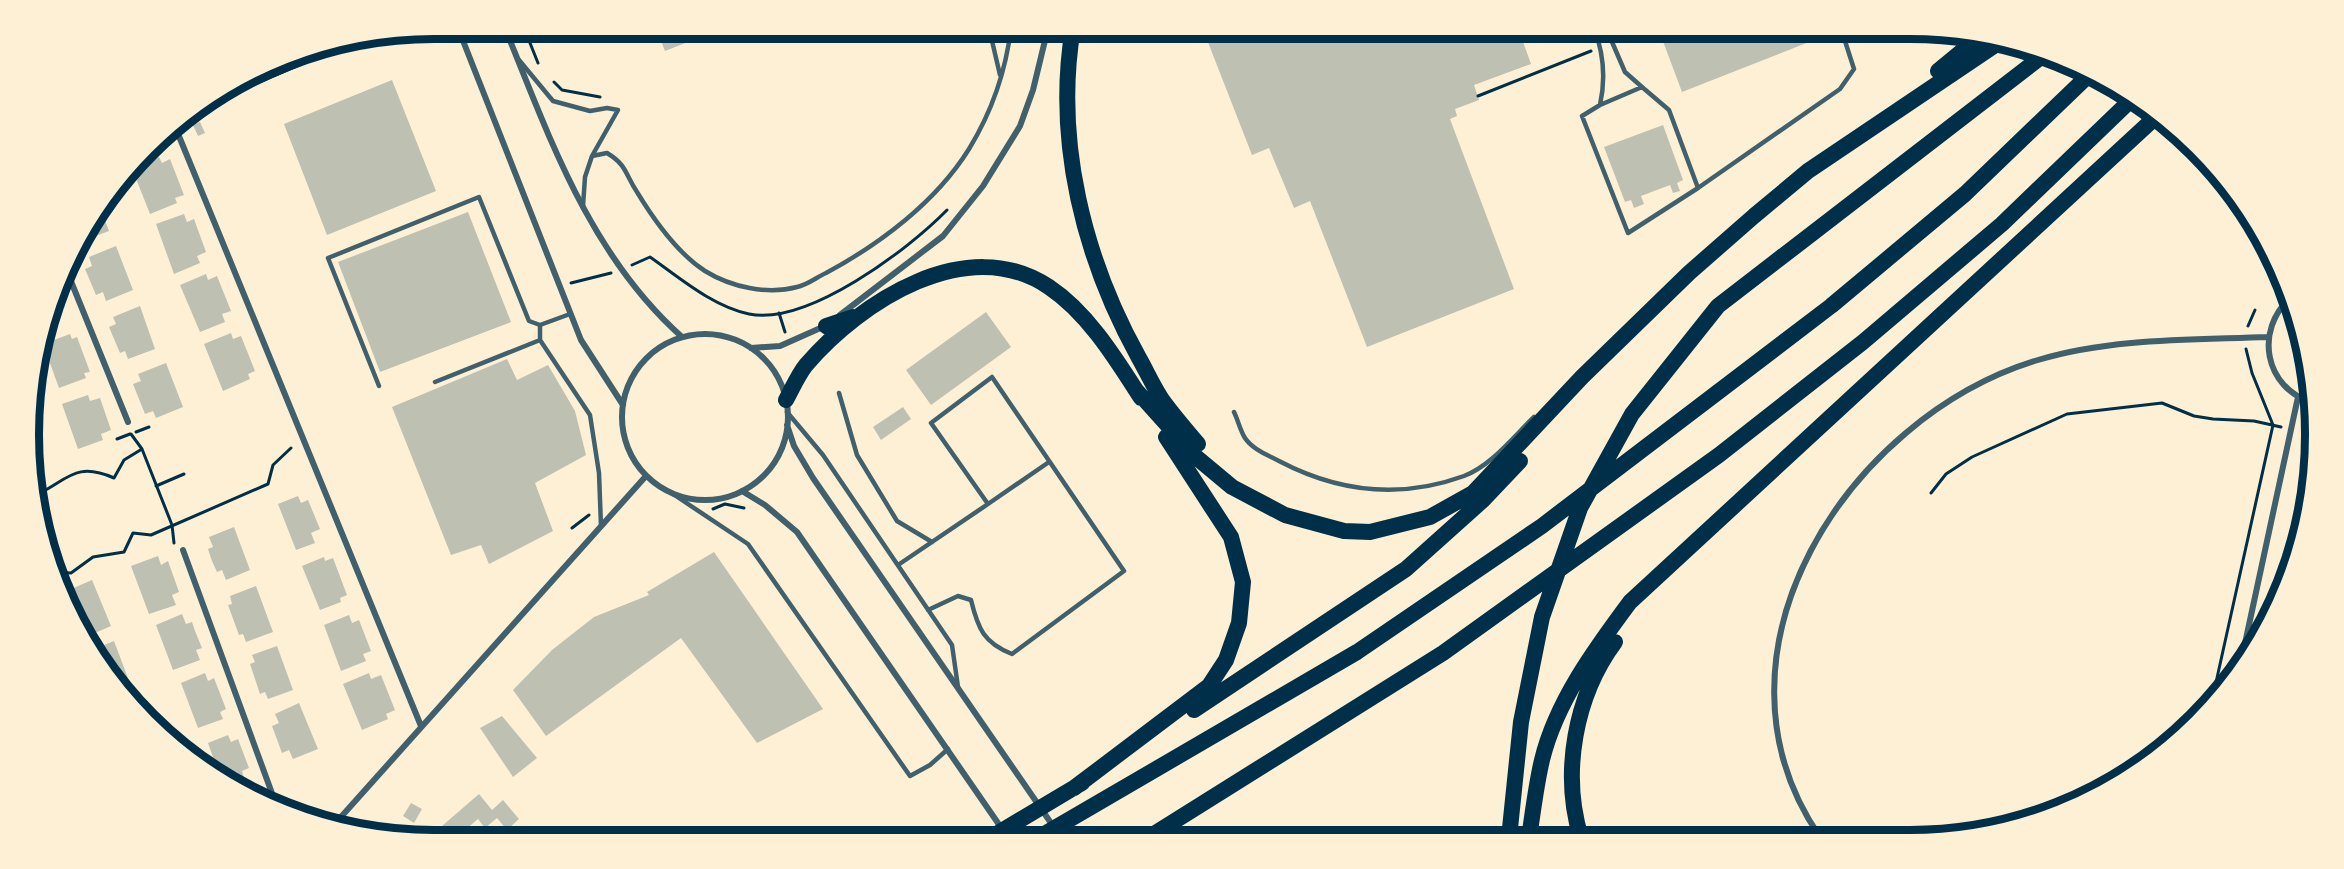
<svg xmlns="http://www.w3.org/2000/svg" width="2344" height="869" viewBox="0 0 2344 869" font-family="Ubuntu,sans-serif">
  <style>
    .building { fill: #bec0b2 }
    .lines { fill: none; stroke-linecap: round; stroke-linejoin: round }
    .path { stroke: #003049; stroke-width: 3 }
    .service { stroke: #3f606c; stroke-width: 4.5 }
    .minor { stroke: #3f606c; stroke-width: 6 }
    .motorway { stroke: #003049; stroke-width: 16 }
    .rim { fill: none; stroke: #003049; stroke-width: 8 }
  </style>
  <rect width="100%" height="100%" fill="#fdf0d5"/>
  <path class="building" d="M656 28H721V29L665 51Z
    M1213 28H1518L1531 64 1474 85 1479 100 1455 109 1457 116 1450 119 1514 289 1367 347 1310 201 1294 208 1269 148 1252 155 1204 32Z
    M1658 28H1831L1832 33 1682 92Z
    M392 80 436 191 327 235 284 124Z
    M200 122 205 133 198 136 193 125Z
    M1663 125 1683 180 1677 183 1680 191 1673 193 1670 185 1641 196 1644 204 1634 208 1631 200 1625 202 1604 147Z
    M159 157 162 163 170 159 184 195 175 198 177 203 150 214 133 171 137 166Z
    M101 210 109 231 82 241 83 232Z
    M468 212 511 322 380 372 338 262Z
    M184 214 187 222 194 219 206 252 197 256 200 263 174 274 156 224Z
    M116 246 133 290 106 301 103 292 96 295 85 269 92 266 89 257Z
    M206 274 208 280 217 276 231 311 222 314 225 322 200 332 180 285Z
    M58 287 65 307 56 310 59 318 46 323Z
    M140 306 155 349 128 359 125 351 120 353 109 327 116 324 113 317Z
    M986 312 1011 347 931 405 906 370Z
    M231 333 233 339 241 336 255 371 248 374 250 379 223 391 204 344Z
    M70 334 72 339 77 337 90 372 84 373 86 378 59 388 43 344Z
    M507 359 517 380 548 365 575 411 586 455 535 483 553 531 489 564 481 545 451 555 392 407Z
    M166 363 183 407 156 418 153 411 145 414 133 384 141 381 138 374Z
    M88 395 90 401 100 398 111 430 101 434 103 440 78 449 62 404Z
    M903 407 911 419 881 440 873 427Z
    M298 496 301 503 308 500 320 529 311 533 315 543 296 550 278 504Z
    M234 527 250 570 226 580 222 570 217 572 212 561 208 549 213 547 209 537Z
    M714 552 823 709 757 743 681 638 546 736 513 690 552 650 594 617 649 595 647 592Z
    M158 556 161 565 168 561 179 592 172 595 176 605 149 614 131 566Z
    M324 557 325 561 333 558 347 595 340 598 341 602 320 610 302 566Z
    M92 580 111 626 88 636 84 625 79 627 68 602 74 600 69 590Z
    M256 586 273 632 246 642 243 634 239 635 228 605 232 604 230 596Z
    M182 614 186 624 192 622 195 631 202 648 196 650 200 660 173 670 156 625Z
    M349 615 352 623 359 620 371 651 363 654 366 661 341 671 324 625Z
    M114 641 131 686 124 689 97 660 92 650Z
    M277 646 293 690 268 699 265 692 260 694 250 664 255 662 252 655Z
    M205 673 208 681 214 678 226 709 220 712 223 719 198 728 181 683Z
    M369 673 371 679 381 675 395 710 386 714 388 719 362 730 343 684Z
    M299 703 318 749 293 759 289 750 282 753 272 726 279 723 275 714Z
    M502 716 537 758 513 777 480 728Z
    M228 735 231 742 238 739 249 768 242 771 244 778 230 783 220 777 208 743Z
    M479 794 492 810 503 800 519 819 507 830 497 818 485 828 478 819 453 840 442 826Z
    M411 803 422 809 414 823 403 816Z"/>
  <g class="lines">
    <path class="path" d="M524 28 538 63
      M1098 28 1106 31
      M554 82 562 90 600 97
      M1478 96 1591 51
      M194 110 353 42
      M632 265 650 257C680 278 712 306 749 314 807 326 908 250 947 210
      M571 283 611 273
      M779 313 785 332
      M2248 326 2255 310
      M136 432 149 427
      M131 434 142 449 172 525 174 543
      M117 439 130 434
      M156 486 184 474
      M1931 493 1946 474 1972 457 2067 414 2162 403 2194 416 2213 419 2254 421 2281 427
      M36 495C68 480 75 461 114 478L124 460 142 449
      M713 509 725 504 744 508
      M572 528 589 515
      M54 572 71 573 93 557 124 552 133 533 151 535 268 484 273 465 291 448
      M2213 696 2273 425 2252 373 2246 349"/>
    <path class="service" d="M989 28 1000 75
      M1594 28C1604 54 1606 78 1600 105
      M1606 28 1625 72 1642 87
      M519 60 553 101 590 111 607 108 618 110 592 156
      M1642 87 1669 110 1698 188 1628 233 1582 116 1600 105Z
      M1698 188 1840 89 1854 69 1845 41
      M583 206 585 177 592 156 607 153C627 165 625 174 637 192 654 220 677 253 705 271 731 287 767 295 797 287 807 285 817 277 826 273 880 244 936 202 969 149 991 113 1006 70 1011 28
      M540 340 590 415 599 473 601 526
      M435 382 540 340V325L570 314
      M379 386 328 258 479 197 529 321 540 325
      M839 393 857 455 897 521 932 542
      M787 412 823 455 952 645 958 687
      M1234 412C1238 420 1240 430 1245 438 1252 449 1268 455 1279 461 1338 492 1401 499 1464 476 1492 465 1513 437 1534 417
      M670 492 748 544 910 776 930 765 948 749
      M988 504 1049 462
      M898 565 988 504 931 423 992 377 1124 571 1012 654C984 643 978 629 971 600L958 596 928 610"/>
    <path class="minor" d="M458 28 581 340 623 405
      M505 28C550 139 590 255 682 337
      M174 124 421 726
      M164 133 176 128
      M66 269 128 422
      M2291 297C2254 330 2264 388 2313 403
      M840 315 943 236 983 186 1020 126 1033 90 1048 28
      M622 417a83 83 0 1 1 166 0a83 83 0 1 1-166 0Z
      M751 348 780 346 825 326
      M787 425 794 446 813 478 1062 839
      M742 491 765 505 797 532 1009 839
      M183 550 277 807
      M2278 596 2314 441
      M2241 662 2298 397
      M332 827 646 476
      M1820 837C1694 654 1848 417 2038 360 2111 338 2192 340 2267 337"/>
    <path class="motorway" d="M1073 28C1054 141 1084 259 1139 358 1147 372 1154 388 1163 401 1174 416 1186 430 1198 444
      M1938 71 1978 38
      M826 326 853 317
      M1135 389 1196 457 1232 487 1285 515 1344 531 1370 532 1430 517 1473 493 1582 377 1689 273 1754 216 1808 171 2001 41
      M786 400C792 389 798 375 806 365 860 302 967 232 1049 287 1088 313 1116 359 1141 398
      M1194 710 1406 569 1483 500 1520 461
      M1074 788 1209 686 1226 660 1239 623 1243 582 1231 537 1166 437
      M1509 838 1521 722 1542 617 1580 508 1632 414 1718 306 2045 54
      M1529 838C1533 812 1536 785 1542 760 1556 702 1595 649 1630 602L2159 114
      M1581 838C1561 773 1575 696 1615 642
      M988 839 1082 783
      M1036 839 1357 652 1542 526 1831 306 1965 194 2092 72
      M1146 839 1443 653 1719 455 1863 342 2002 224 2133 98"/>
  </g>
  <path d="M0 0H2344V869H0ZM434 39H1910A395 395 0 0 1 2305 434V435A395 395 0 0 1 1910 830H434A395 395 0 0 1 39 435V434A395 395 0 0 1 434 39Z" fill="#fdf0d5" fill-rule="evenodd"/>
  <path class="rim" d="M434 39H1910A395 395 0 0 1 2305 434V435A395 395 0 0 1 1910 830H434A395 395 0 0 1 39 435V434A395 395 0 0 1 434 39Z"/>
</svg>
